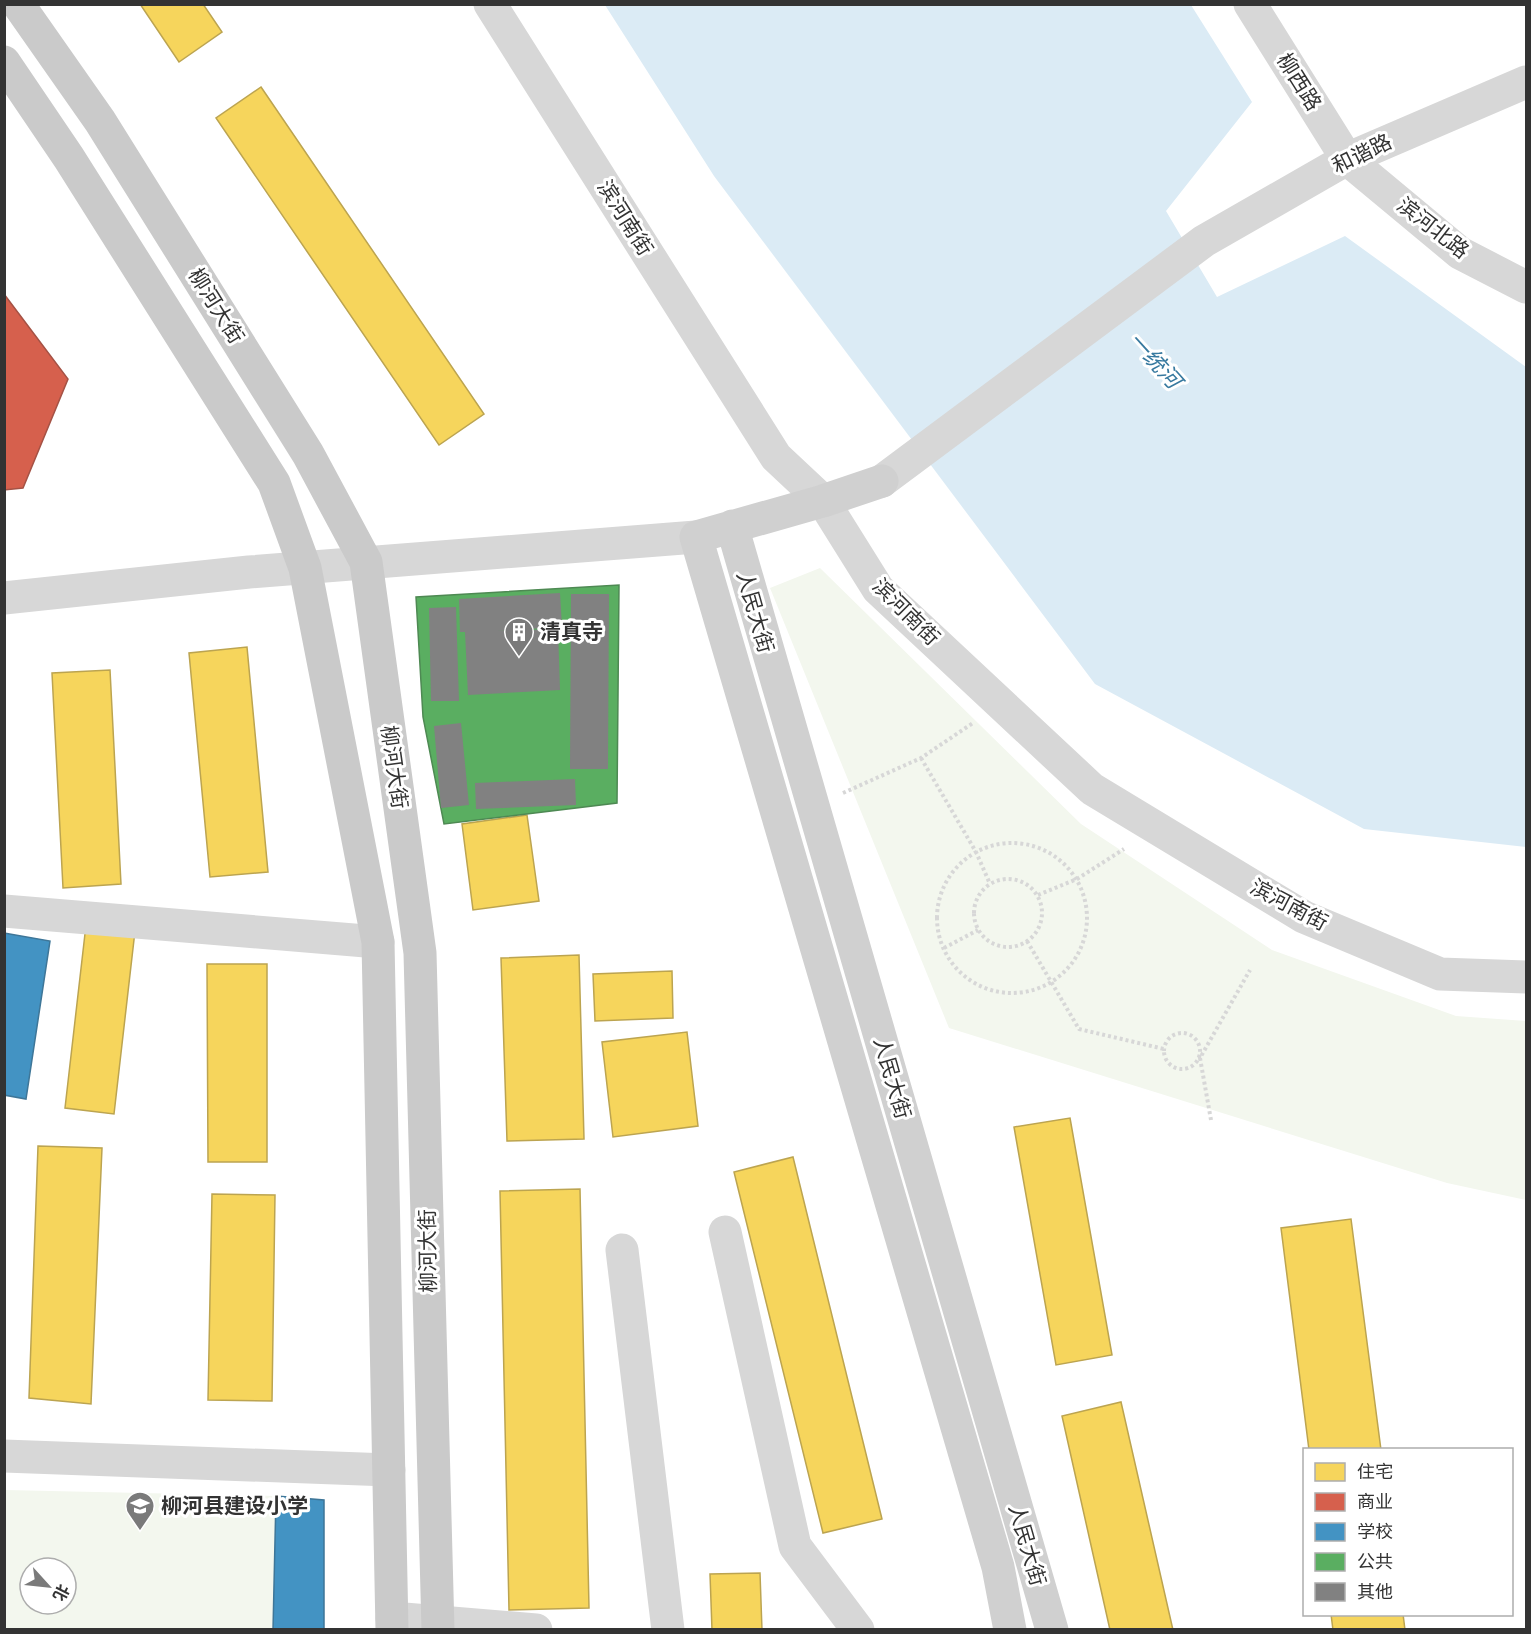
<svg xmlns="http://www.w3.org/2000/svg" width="1531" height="1634" viewBox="0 0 1531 1634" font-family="'Nunito Sans','Noto Sans SC',sans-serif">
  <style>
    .green { fill: #f3f7ee; fill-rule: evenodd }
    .water { fill: #dbebf5 }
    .homes { fill: #f6d55c; stroke: #bca450; stroke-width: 1.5 }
    .shops { fill: #d6604d; stroke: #a55245; stroke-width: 1.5 }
    .schools { fill: #4393c3; stroke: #3e7698; stroke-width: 1.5 }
    .public { fill: #5aae61; stroke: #4e8953; stroke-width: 1.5 }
    .building { fill: #818181 }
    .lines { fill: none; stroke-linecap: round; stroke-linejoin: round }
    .path { stroke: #d7d7d7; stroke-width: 4; stroke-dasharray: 3 3; stroke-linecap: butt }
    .street { stroke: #d7d7d7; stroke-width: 33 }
    .secondary { stroke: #d0d0d0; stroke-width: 33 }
    .primary { stroke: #cacaca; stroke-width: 33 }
    .labels { text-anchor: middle; stroke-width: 6; stroke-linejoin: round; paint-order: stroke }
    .street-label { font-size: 21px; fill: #333; stroke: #fff }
    .poi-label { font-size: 21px; font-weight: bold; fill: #333; stroke: #fff; text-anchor: start }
    .water-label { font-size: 22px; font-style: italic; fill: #37799f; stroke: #fff }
  </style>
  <rect width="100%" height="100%" fill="#fff"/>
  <path class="green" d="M820 568 1081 824 1272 950 1456 1016 1526 1021V1200L1447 1183 949 1028 770 588Z
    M5 1490 276 1496 273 1629H5ZM30 1568H66V1604H30Z"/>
  <path class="water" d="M605 5H1191L1252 102 1166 211 1217 297 1345 236 1526 367V847L1364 829 1095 684 714 176Z"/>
  <path class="homes" d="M140 4H203L222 32 179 62Z
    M261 87 484 414 439 445 216 118Z
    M247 647 268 872 210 877 189 653Z
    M110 670 121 884 63 888 52 673Z
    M527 815 539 901 473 910 462 824Z
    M86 925 135 931 114 1114 65 1108Z
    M579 955 584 1139 507 1141 501 958Z
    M207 964H267V1162H208Z
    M672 971 673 1018 595 1021 593 974Z
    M687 1032 698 1126 613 1137 602 1042Z
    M1070 1118 1112 1355 1056 1365 1014 1127Z
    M38 1146 102 1148 91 1404 29 1398Z
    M793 1157 882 1519 823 1533 734 1172Z
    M580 1189 589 1608 509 1610 500 1191Z
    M212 1194 275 1195 272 1401 208 1400Z
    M1351 1219 1381 1450H1309L1281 1228Z
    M1121 1402 1173 1630H1110L1062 1416Z
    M760 1573 762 1630H712L710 1574Z
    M1331 1614H1403L1405 1630H1333Z"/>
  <path class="shops" d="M4 294 68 379 23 488 4 490Z"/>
  <path class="schools" d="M4 933 50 941 26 1099 4 1095Z
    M276 1496 324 1500V1630H273Z"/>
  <path class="public" d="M619 585 617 803 444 824 423 717 416 597Z"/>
  <path class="building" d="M560 593 562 627 496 631 558 629 560 690 468 695 465 632H460L459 599Z
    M571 594H609L608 769H570Z
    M456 607 459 701H431L429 608Z
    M461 723 469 805 441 808 434 726Z
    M575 779 576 805 476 809 475 783Z"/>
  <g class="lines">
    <path class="path" d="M921 758 976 852 990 884
      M843 793 921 758 973 723
      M937 918a75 75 0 1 1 150 0a75 75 0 1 1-150 0Z
      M974 913a34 34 0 1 1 68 0a34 34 0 1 1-68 0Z
      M1038 895 1077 879 1124 849
      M1027 941 1079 1029 1164 1049
      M944 948 978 930
      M1164 1051a18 18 0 1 1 36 0a18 18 0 1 1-36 0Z
      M1211 1120 1200 1058 1250 970"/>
    <path class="street" d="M490 4 776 457 823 501 878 589 1092 789 1304 917 1440 974 1526 977
      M1250 4 1347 159 1460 253 1526 287
      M882 481 1204 241 1347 159 1526 82
      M4 598 249 572 696 537
      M4 911 378 942
      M725 1232 795 1546 858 1630
      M622 1250 668 1630
      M4 1456 389 1470
      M392 1618 536 1630"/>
    <path class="secondary" d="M882 481 823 501 696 537 998 1567 1010 1630
      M732 526 1052 1630"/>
    <path class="primary" d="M18 4 100 121 308 454 366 562 420 953 438 1630
      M4 62 69 158 274 483 305 568 378 942 392 1630"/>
  </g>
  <defs>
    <g id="building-pin" transform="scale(1.5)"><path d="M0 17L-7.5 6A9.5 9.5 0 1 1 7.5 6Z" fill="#7a7a7a" stroke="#fff"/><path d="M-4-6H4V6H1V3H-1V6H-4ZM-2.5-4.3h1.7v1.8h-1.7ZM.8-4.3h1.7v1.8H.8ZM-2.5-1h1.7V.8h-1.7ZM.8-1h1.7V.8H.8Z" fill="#fff"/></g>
    <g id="school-pin" transform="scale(1.5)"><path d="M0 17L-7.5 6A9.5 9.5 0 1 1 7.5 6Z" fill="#7a7a7a" stroke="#fff"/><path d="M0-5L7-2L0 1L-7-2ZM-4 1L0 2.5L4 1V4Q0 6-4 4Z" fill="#fff"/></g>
  </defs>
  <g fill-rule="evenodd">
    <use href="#building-pin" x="519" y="632"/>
    <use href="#school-pin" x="140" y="1506"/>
  </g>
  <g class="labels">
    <g class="street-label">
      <text transform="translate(1299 82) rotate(58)" y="7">柳西路</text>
      <text transform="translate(1362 154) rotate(-26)" y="7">和谐路</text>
      <text transform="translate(625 218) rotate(58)" y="7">滨河南街</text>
      <text transform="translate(1433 228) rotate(38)" y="7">滨河北路</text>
      <text transform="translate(216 306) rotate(58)" y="7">柳河大街</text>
      <text transform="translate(755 612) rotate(74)" y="7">人民大街</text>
      <text transform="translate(906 612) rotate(45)" y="7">滨河南街</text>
      <text transform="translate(394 767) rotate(82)" y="7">柳河大街</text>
      <text transform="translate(1289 905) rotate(28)" y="7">滨河南街</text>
      <text transform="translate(892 1078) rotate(74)" y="7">人民大街</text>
      <text transform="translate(428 1251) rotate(-91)" y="7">柳河大街</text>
      <text transform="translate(1027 1545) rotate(74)" y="7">人民大街</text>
    </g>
    <g class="poi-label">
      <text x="540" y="639">清真寺</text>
      <text x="161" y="1513">柳河县建设小学</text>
    </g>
    <g class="water-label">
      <text transform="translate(1155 360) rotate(48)" y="8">一统河</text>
    </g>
  </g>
  <rect width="1531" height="1634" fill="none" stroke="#333333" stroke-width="12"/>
  <rect x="1303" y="1448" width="210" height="168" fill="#ffffff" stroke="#adadad" stroke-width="1.5"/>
  <rect x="1315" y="1463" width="30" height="18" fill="#f6d55c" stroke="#adadad" stroke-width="1.5"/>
  <text x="1357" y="1478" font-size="18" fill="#333333">住宅</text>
  <rect x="1315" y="1493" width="30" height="18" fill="#d6604d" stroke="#adadad" stroke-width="1.5"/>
  <text x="1357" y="1508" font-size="18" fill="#333333">商业</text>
  <rect x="1315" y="1523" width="30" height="18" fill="#4393c3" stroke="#adadad" stroke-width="1.5"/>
  <text x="1357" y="1538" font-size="18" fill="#333333">学校</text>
  <rect x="1315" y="1553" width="30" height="18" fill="#5aae61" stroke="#adadad" stroke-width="1.5"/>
  <text x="1357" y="1568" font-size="18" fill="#333333">公共</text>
  <rect x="1315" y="1583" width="30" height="18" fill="#818181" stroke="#adadad" stroke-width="1.5"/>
  <text x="1357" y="1598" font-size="18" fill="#333333">其他</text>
  <g transform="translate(48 1586) rotate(117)"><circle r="28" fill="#ffffff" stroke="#adadad" stroke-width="1.5"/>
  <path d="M0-4.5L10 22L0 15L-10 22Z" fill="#7a7a7a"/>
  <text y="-9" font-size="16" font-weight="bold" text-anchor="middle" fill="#333333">北</text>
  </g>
</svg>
